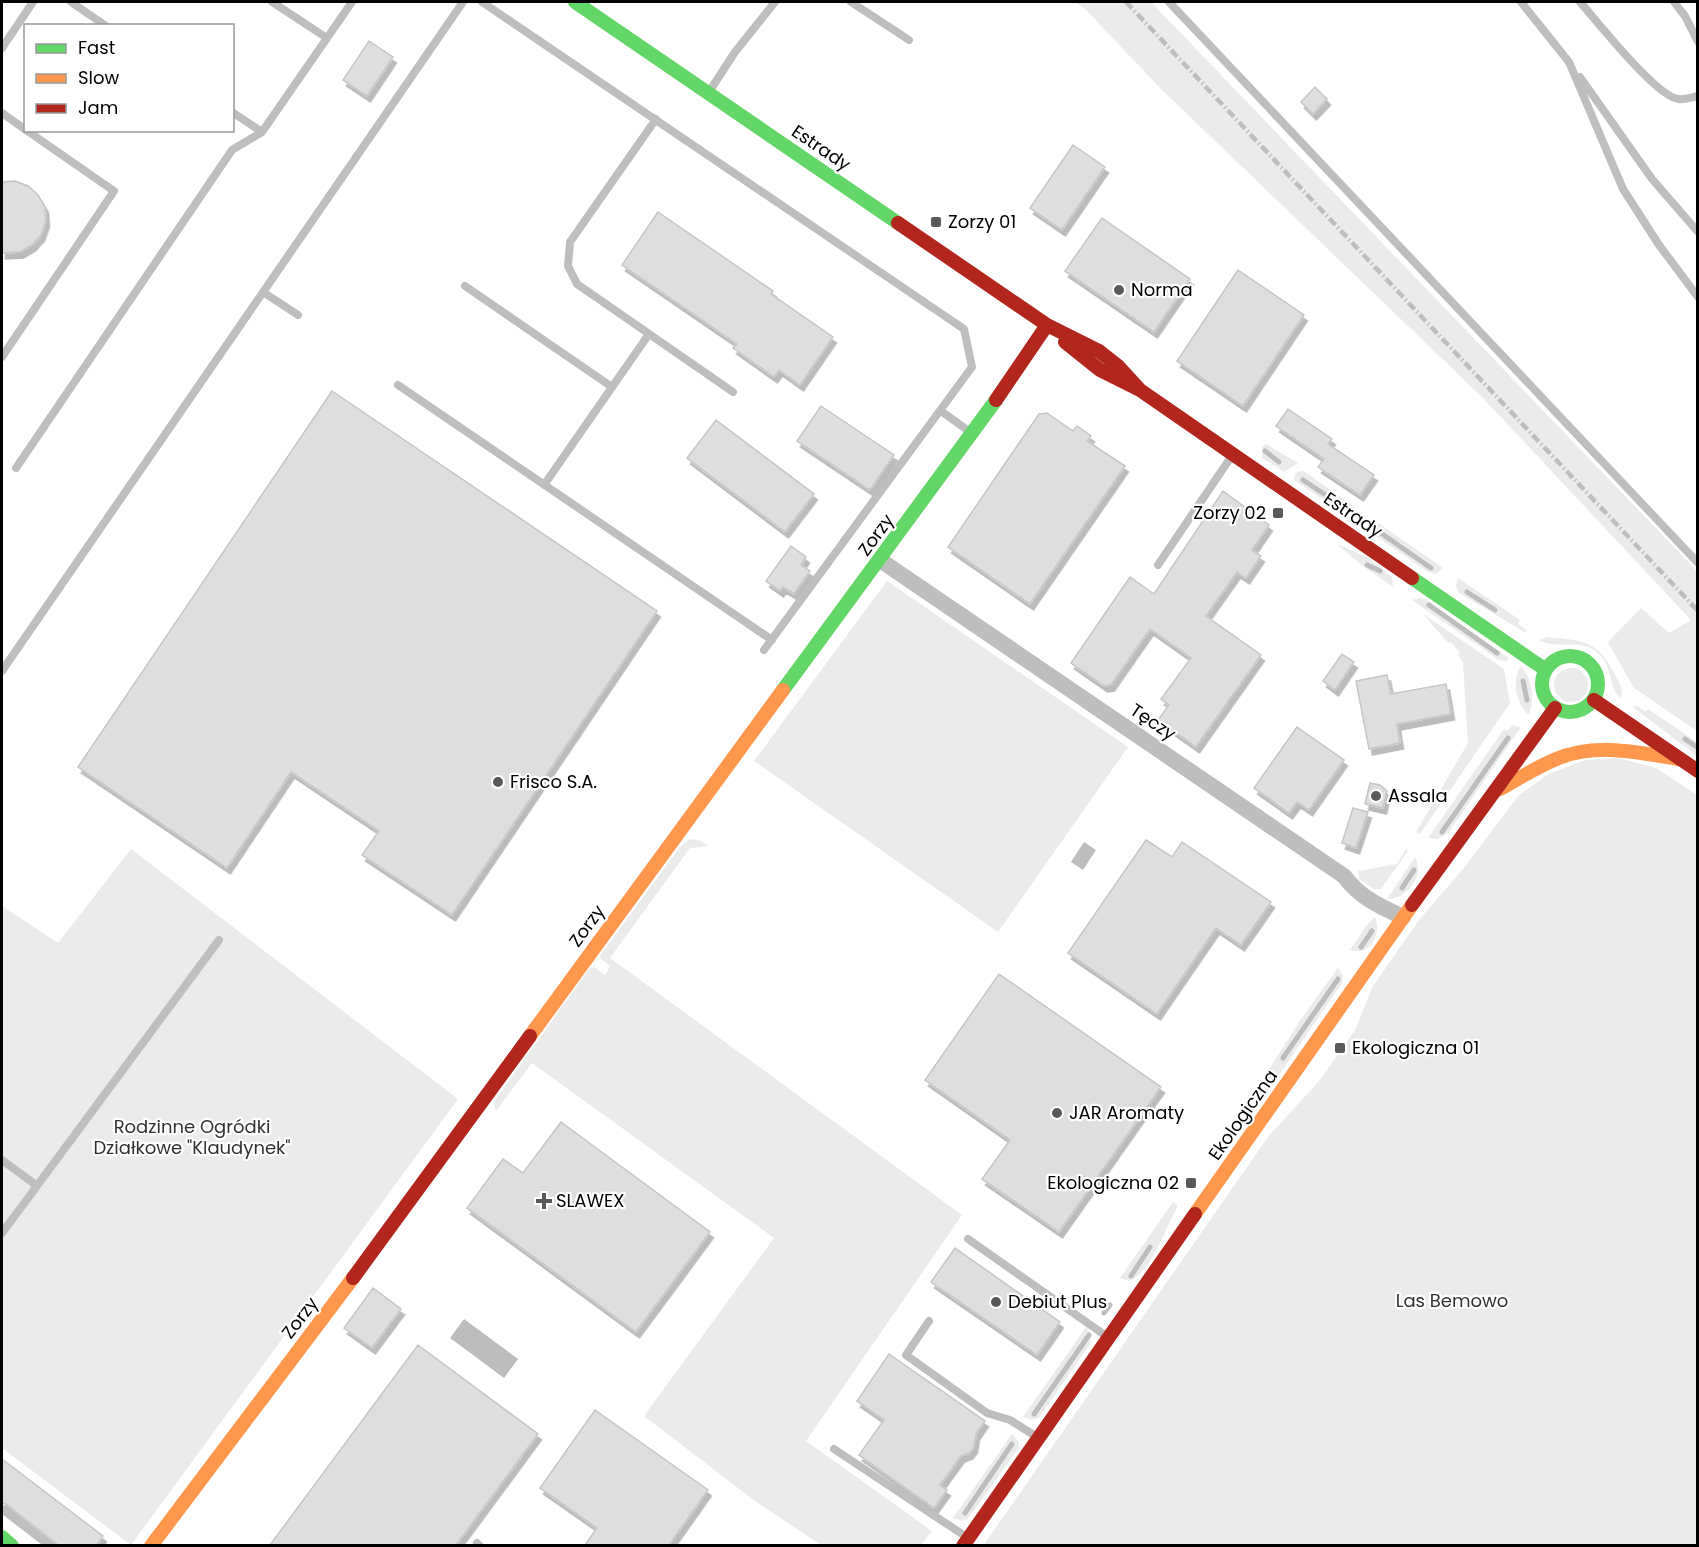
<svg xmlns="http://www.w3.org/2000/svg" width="1699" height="1547" viewBox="0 0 1699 1547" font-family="Poppins,sans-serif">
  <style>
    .green { fill: #ebebeb }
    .water { fill: #bdbdbd }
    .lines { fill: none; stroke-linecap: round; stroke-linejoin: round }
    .stream { stroke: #bdbdbd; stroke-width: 5 }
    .building { fill: #dedede; stroke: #c6c6c6; stroke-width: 1.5; filter: url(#shadow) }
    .lane { stroke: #bebebe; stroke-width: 8 }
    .street { stroke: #bebebe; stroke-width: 16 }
    .fast { stroke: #63d668; stroke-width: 14 }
    .slow { stroke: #ff974d; stroke-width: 14 }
    .jam { stroke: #b3261e; stroke-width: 14 }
    .rail { stroke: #bebebe; stroke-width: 4.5; stroke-dasharray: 9 3 1.5 3; stroke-linecap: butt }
    .poi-dot { fill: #595959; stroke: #fff; stroke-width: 2 }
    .labels { text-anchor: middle; stroke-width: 4.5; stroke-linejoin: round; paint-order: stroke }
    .street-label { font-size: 18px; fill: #000; stroke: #fff }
    .poi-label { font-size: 18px; fill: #000; stroke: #fff; text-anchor: start }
    .park-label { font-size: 18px; fill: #313131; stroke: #fff }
  </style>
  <defs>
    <filter id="shadow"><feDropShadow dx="3.5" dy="6" stdDeviation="0" flood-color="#0004"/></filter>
  </defs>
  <rect width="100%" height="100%" fill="#fff"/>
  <path class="green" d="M1075 2H1151L1697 571V731L1634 688 1608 642 1641 608 1669 633 1691 620 1482 397 1162 90 1085 9Z
    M1266 444 1298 463 1284 472 1262 458V447Z
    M1301 471 1305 472 1355 507 1349 511H1340L1294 480 1295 473Z
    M1371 518 1443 568 1436 574 1428 572 1370 532 1369 525Z
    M1337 544 1369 558 1392 577 1393 587 1360 564Z
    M1458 578 1520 620 1518 624 1526 630V633L1459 593 1456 586Z
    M887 581 1128 747 998 932 754 761Z
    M1420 598 1425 599 1509 658 1506 661 1499 660 1412 600Z
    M1423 614 1504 669 1510 703 1420 834 1416 832 1468 743 1463 663 1458 655 1460 653 1451 642 1448 643Z
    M1547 637C1586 641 1598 640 1616 677 1620 684 1624 690 1621 699 1609 688 1612 668 1601 656 1583 636 1559 651 1539 640Z
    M1521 666C1533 680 1535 698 1529 715 1516 705 1511 679 1521 666Z
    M1554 685a17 17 0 1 1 34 0a17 17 0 1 1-34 0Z
    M1637 706 1646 712 1648 709 1697 742V756L1633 707Z
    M1513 725 1521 727 1449 832 1438 839 1428 838 1504 729 1507 731Z
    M1618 758 1656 768 1697 795V1545L983 1546 1268 1137 1320 1080 1355 1030 1373 986 1419 920 1463 869 1519 795 1550 773 1586 760Z
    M689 839 699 840 709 846 690 848 610 958 962 1215 806 1441 932 1531 921 1545H821L755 1501 644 1416 774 1238 532 1063 496 1111 493 1103 589 969 594 967 605 975 610 966 600 958 601 954 680 847Z
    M131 849 458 1099 131 1545 2 1448V906L58 943Z
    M1406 849 1408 851 1381 889H1374L1359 879 1358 871 1397 864Z
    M1415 857C1426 875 1406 900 1387 899Z
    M1375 917C1383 935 1369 957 1350 950L1366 926Z
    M1338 968 1343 976 1342 983 1260 1103 1255 1100 1266 1085 1261 1082 1301 1019Z
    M1173 1202 1178 1206C1166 1225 1152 1273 1129 1281L1120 1278Z
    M1086 1327 1091 1334 1090 1344 1039 1418 1031 1420 1023 1417Z
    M1012 1434 1018 1441 1019 1448 968 1519 962 1521 953 1518Z"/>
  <path class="water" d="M1084 842 1096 850 1083 870 1071 862Z
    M464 1319 518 1359 504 1378 450 1338Z"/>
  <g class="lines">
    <path class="stream" d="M1265 451 1279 462
      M1303 480 1345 508
      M1375 529 1431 568
      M1367 565 1380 571
      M1467 592 1495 610
      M1429 605 1497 653
      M1523 681 1527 700
      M1685 739 1698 748
      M1442 832 1508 738
      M1402 888 1414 870
      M1361 947 1372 931
      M1283 1058 1338 979
      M1131 1276 1150 1247
      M1104 1313 1110 1305
      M1034 1414 1089 1335
      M965 1513 1012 1444"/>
  </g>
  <path class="building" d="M369 41 393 57 367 96 343 80Z
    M1315 87 1327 99 1313 114 1301 102Z
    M1073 145 1105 167 1062 230 1030 208Z
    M15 181 28 186 38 195 45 207 46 221 41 235 32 245 20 252 2 253V182Z
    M658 212 773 291 771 294 833 337 800 385 779 370 774 377 733 348 737 344 622 265Z
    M1102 218 1190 279 1154 332 1065 271Z
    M1238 270 1304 315 1243 406 1177 361Z
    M332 391 657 611 452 915 362 855 379 831 291 772 227 868 78 767Z
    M821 406 894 455 870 490 797 441Z
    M1288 409 1332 439 1328 444 1374 475 1360 495 1318 467 1324 459 1276 426Z
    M1047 413 1073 431 1077 426 1091 436 1087 441 1125 466 1030 604 948 547 1039 414Z
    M716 420 814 494 785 532 687 458Z
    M1223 491 1269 525 1252 550 1261 556 1246 578 1237 572 1206 616 1261 655 1196 747 1158 720 1169 705 1161 699 1191 658 1150 629 1111 685 1104 686 1071 663 1130 577 1154 594Z
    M791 546 806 557 801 565 810 571 794 594 783 587 780 591 766 581Z
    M1342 654 1354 662 1335 690 1323 681Z
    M1387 675 1391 694 1446 684 1451 714 1397 724 1400 743 1369 749 1356 681Z
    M1297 727 1344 760 1309 810 1297 802 1289 813 1254 788Z
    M1370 783 1380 785 1387 791 1383 808 1365 804Z
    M1353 808 1368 812 1356 848 1342 843Z
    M1146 840 1172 857 1182 842 1271 902 1241 945 1216 928 1157 1014 1068 953Z
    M999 974 1161 1087 1059 1232 982 1179 1010 1140 925 1080Z
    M561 1122 710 1232 636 1332 467 1208 503 1159 523 1173Z
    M955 1248 1060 1322 1037 1355 931 1282Z
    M373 1288 401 1309 372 1348 344 1328Z
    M418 1345 538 1434 456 1545H270Z
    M889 1354 985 1421 976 1434 974 1447 969 1453 961 1456 940 1485 947 1490 934 1508 859 1455 884 1420 857 1401Z
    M595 1410 708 1490 669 1545H585L597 1528 540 1488Z
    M2 1459 103 1536 97 1545H58L6 1504 2 1503Z"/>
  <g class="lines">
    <path class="lane" d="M71 2 106 26
      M272 2 327 38
      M482 2 964 329 972 367 764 650
      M851 2 909 40
      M1169 2 1698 563
      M1521 2 1569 62 1623 189 1659 245 1698 297
      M1580 2C1597 21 1657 98 1679 99 1685 100 1692 97 1698 96
      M1674 2 1685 16 1698 42
      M2 48 33 2
      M1580 77 1652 179 1698 232
      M709 92 735 52 775 2
      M232 112 262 132
      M2 113 26 130
      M656 119 570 242 568 266 577 284 733 392
      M465 286 612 387
      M263 292 298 315
      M2 357 114 191 26 130
      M398 385 772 640
      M941 411 970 432
      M16 468 232 150 262 132 352 2
      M544 485 649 334
      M1158 565 1233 454
      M2 671 463 2
      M2 1160 36 1185
      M2 1233 219 940
      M968 1239 1109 1338
      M929 1321 906 1355 987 1413 1010 1420 1037 1437
      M834 1449 968 1538
      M2 1509 50 1546
      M477 1543 480 1546"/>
    <path class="street" d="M880 560 1344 876C1359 897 1381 907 1403 917"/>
    <path class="fast" d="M575 2 898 223
      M1412 578 1546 670
      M1542 684a28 28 0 1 1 56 0a28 28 0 1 1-56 0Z
      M783 690 996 400
      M2 1537 12 1546"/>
    <path class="slow" d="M1500 789C1518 779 1535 768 1554 760 1594 742 1637 752 1678 759
      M530 1036 783 690
      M1195 1214 1412 905
      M151 1546 353 1278"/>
    <path class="jam" d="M898 223 1047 325 1099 351 1118 366 1140 390
      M1065 342 1100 370 1140 390 1412 578
      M996 400 1047 325
      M1594 700 1698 771
      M1412 905 1555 708
      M353 1278 530 1036
      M963 1546 1195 1214"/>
    <path class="rail" d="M1126 2 1698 611"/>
  </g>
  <g class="poi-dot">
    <rect x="930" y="216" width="12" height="12" rx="3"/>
    <circle cx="1119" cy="290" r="6"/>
    <rect x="1272" y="507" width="12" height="12" rx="3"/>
    <circle cx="498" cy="782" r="6"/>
    <circle cx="1376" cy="796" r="6"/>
    <rect x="1334" y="1042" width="12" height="12" rx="3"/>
    <circle cx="1057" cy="1113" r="6"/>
    <rect x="1185" y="1177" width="12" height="12" rx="3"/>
    <path d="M541 1192h6v6h6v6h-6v6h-6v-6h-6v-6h6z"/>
    <circle cx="996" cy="1302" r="6"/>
  </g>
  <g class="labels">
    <g class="street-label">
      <text transform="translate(821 148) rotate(34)" y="6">Estrady</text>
      <text transform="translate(1353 515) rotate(34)" y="6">Estrady</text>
      <text transform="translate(876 535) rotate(-54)" y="6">Zorzy</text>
      <text transform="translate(1153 722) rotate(34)" y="6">Tęczy</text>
      <text transform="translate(587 926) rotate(-54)" y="6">Zorzy</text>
      <text transform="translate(1243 1115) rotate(-55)" y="6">Ekologiczna</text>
      <text transform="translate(300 1318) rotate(-53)" y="6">Zorzy</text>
    </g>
    <g class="poi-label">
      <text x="948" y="228">Zorzy 01</text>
      <text x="1131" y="296">Norma</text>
      <text x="1266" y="519" text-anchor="end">Zorzy 02</text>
      <text x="510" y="788">Frisco S.A.</text>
      <text x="1388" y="802">Assala</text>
      <text x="1352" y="1054">Ekologiczna 01</text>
      <text x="1069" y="1119">JAR Aromaty</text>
      <text x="1179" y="1189" text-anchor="end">Ekologiczna 02</text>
      <text x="556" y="1207">SLAWEX</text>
      <text x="1008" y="1308">Debiut Plus</text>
    </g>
    <g class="park-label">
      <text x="192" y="1133">Rodzinne Ogródki<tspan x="192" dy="21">Działkowe "Klaudynek"</tspan></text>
      <text x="1452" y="1307">Las Bemowo</text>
    </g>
  </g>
  <rect width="1699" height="1547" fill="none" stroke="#000000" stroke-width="6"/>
  <rect x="24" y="24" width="210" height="108" fill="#ffffff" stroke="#999999" stroke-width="1.5"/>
  <rect x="36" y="44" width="30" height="9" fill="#63d668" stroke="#999999" stroke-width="1.5"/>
  <text x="78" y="54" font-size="18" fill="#000000">Fast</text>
  <rect x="36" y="74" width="30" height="9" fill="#ff974d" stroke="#999999" stroke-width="1.5"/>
  <text x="78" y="84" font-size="18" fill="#000000">Slow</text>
  <rect x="36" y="104" width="30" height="9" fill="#b3261e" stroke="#999999" stroke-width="1.5"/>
  <text x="78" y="114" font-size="18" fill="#000000">Jam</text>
</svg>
